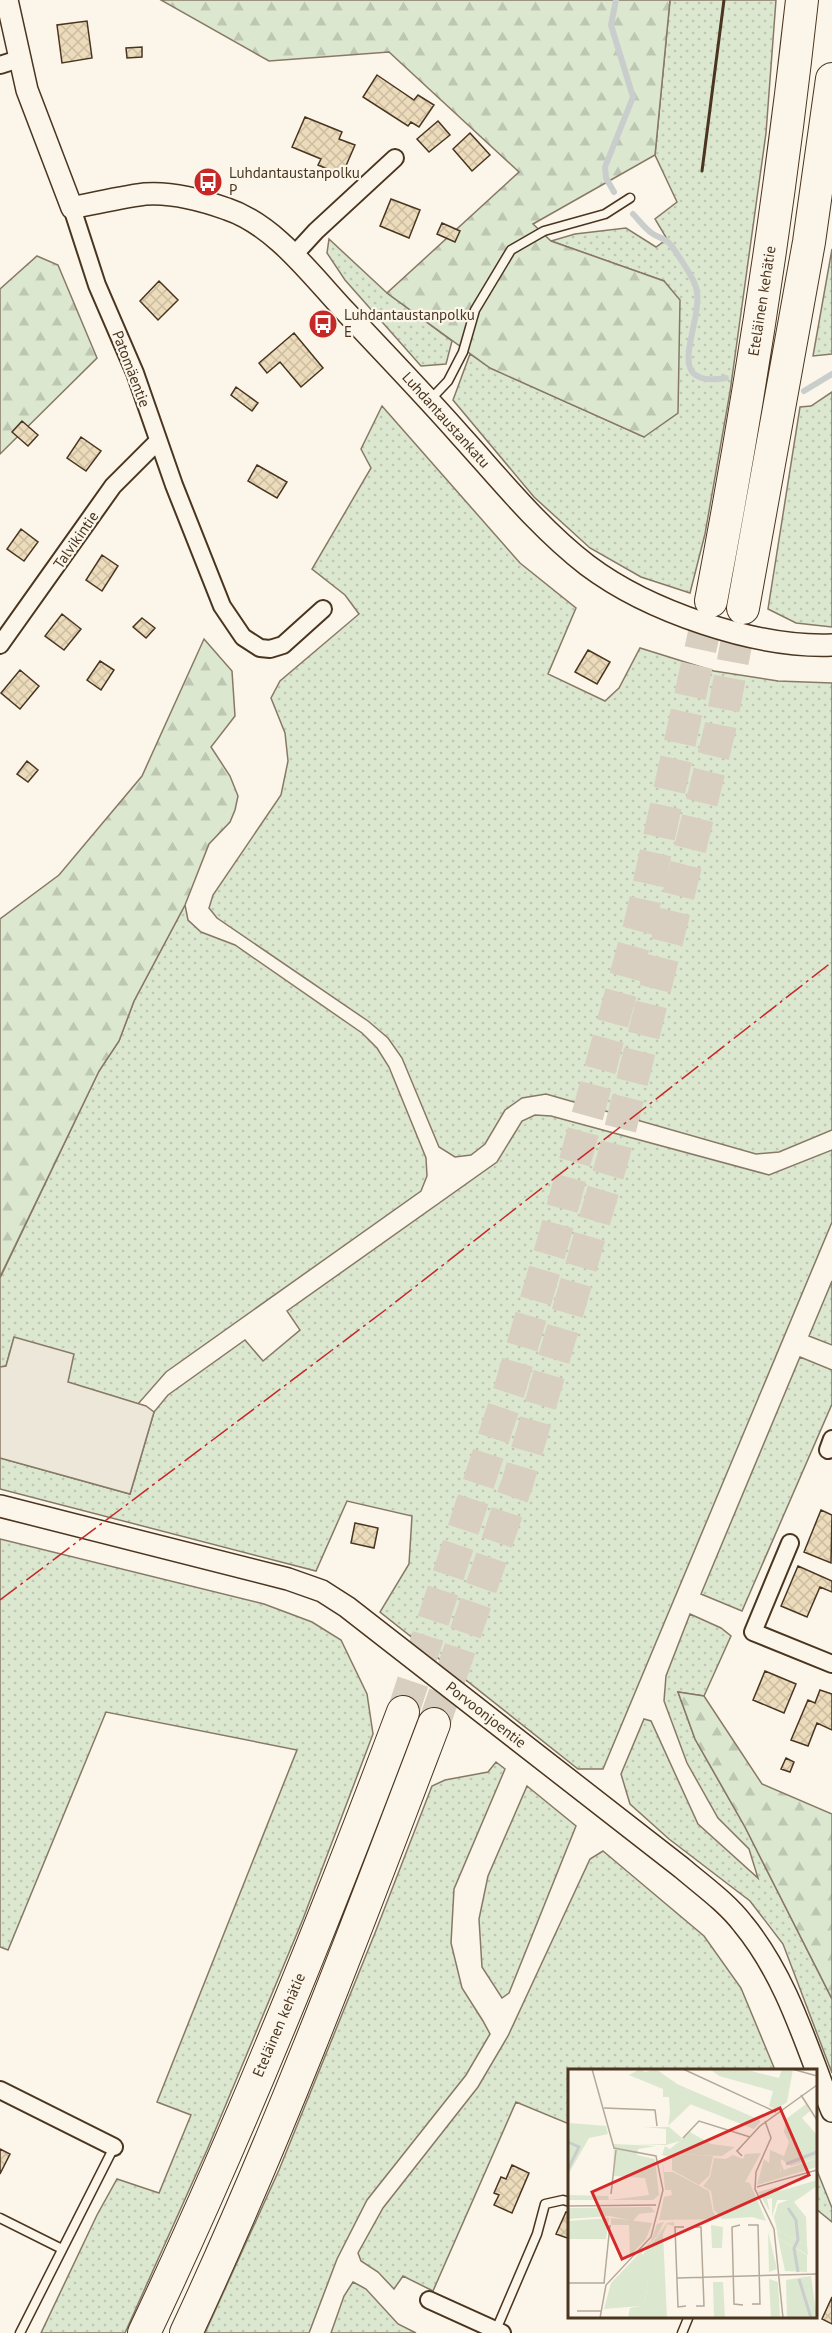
<svg xmlns="http://www.w3.org/2000/svg" width="832" height="2333" viewBox="0 0 832 2333" font-family="'PT Sans',sans-serif">
  <style>
    .grass { fill: url(#grass-dots); stroke: #887966; stroke-width: 1.5 }
    .forest { fill: url(#forest-firs); stroke: #887966; stroke-width: 1.5 }
    .parking { fill: #ede7d9; stroke: #887966; stroke-width: 1.5 }
    .lines { fill: none; stroke-linecap: round; stroke-linejoin: round }
    .stream { stroke: #c9cecd; stroke-width: 6 }
    .building { fill: url(#building-cross-hatch); stroke: #4a3520; stroke-width: 1.5 }
    .motorway-tunnel { stroke: #d8cfc1; stroke-width: 32; stroke-dasharray: 32 16; stroke-linecap: butt }
    .service-casing { stroke: #4a3520; stroke-width: 11 }
    .minor-casing { stroke: #4a3520; stroke-width: 20 }
    .tertiary-casing { stroke: #4a3520; stroke-width: 24 }
    .motorway-casing { stroke: #4a3520; stroke-width: 34 }
    .service { stroke: #fbf6e9; stroke-width: 8 }
    .minor { stroke: #fbf6e9; stroke-width: 16 }
    .tertiary { stroke: #fbf6e9; stroke-width: 21 }
    .motorway { stroke: #fbf6e9; stroke-width: 32 }
    .wall { stroke: #4a3520; stroke-width: 3 }
    .power { stroke: #c62828; stroke-width: 1.5; stroke-dasharray: 21 4.5 3 4.5; stroke-linecap: butt }
    .labels { text-anchor: middle; stroke-width: 4.5; stroke-linejoin: round; paint-order: stroke }
    .poi-label { font-size: 15px; fill: #4a3520; stroke: #fbf6e9; text-anchor: start }
    .street-label { font-size: 15px; fill: #4a3520; stroke: #fbf6e9 }
    .inset-river { fill: none; stroke: #c9cecd; stroke-width: 3 }
    .inset-road { fill: none; stroke: #b4a999; stroke-width: 1.5 }
    .view { fill: #d62828; fill-opacity: 0.15; stroke: #d62828; stroke-width: 3 }
    .inset-edge { fill: none; stroke: #4a3520; stroke-width: 3 }
  </style>
  <defs>
    <pattern id="grass-dots" width="8" height="8" patternUnits="userSpaceOnUse" patternTransform="scale(1.5)"><rect width="8" height="8" fill="#dce7d0"/><path d="M2 2h.1M6 6h.1" fill="none" stroke="#bec7b2" stroke-width="1.8" stroke-linecap="round"/></pattern>
    <pattern id="forest-firs" width="22" height="20" patternUnits="userSpaceOnUse" patternTransform="scale(1.5)"><rect width="22" height="20" fill="#dce7d0"/><path d="M5 1l3.5 6h-7zM16 11l3.5 6h-7z" fill="#bec7b2"/></pattern>
    <pattern id="building-cross-hatch" width="8" height="8" patternUnits="userSpaceOnUse" patternTransform="scale(1.5)"><rect width="8" height="8" fill="#ecdcbc"/><path d="M0 0l8 8M0 8l8-8" fill="none" stroke="#ccbda1"/></pattern>
  </defs>
  <rect width="100%" height="100%" fill="#fbf6e9"/>
  <path class="grass" d="M670 0H776L766 133 730 392 705 534 690 593 641 577 590 548 534 497 453 400 470 354 491 368 644 437 664 281 551 241 575 234 626 228 656 247 667 239 655 219 677 202 655 155Z
    M329 239 387 293 452 341 446 364 421 366 345 280 327 253Z
    M832 249V354L813 356Z
    M832 392V627L796 623 768 609 800 407 811 406Z
    M382 406 520 563 576 608 548 674 605 701 619 688 640 648 714 671 778 681 832 683V1130L779 1152 756 1154 546 1094 522 1098 505 1110 485 1144 471 1155 455 1157 439 1147 402 1058 388 1038 368 1021 217 918 209 908 213 895 281 795 288 761 285 733 271 698 280 681 359 614 345 595 312 569 371 468 361 449Z
    M185 905 188 920 201 932 235 945 362 1033 377 1048 389 1067 426 1158 427 1176 421 1191 166 1372 138 1404 67 1382 14 1338 6 1366 0 1367V1278L99 1071 119 1041 134 1001Z
    M535 1115 551 1116 769 1175 832 1150V1222L603 1769H578L380 1612 409 1564 412 1516 347 1501 316 1571 0 1489V1458L130 1494 154 1412 168 1395 245 1340 263 1361 300 1330 287 1311 497 1162 522 1121Z
    M832 1281V1345L809 1336Z
    M800 1357 832 1370V1404L742 1611 701 1594Z
    M0 1539 264 1604 312 1622 341 1640 367 1694 373 1734 303 1919 207 2150 125 2333H41L97 2215 117 2179 159 2193 191 2115 157 2102 297 1750 106 1712 8 1950 0 1947Z
    M690 1614 721 1628 731 1636 704 1696 678 1692 695 1739 745 1827 832 1999V2073L783 1944 750 1901 669 1839 630 1804 621 1774 644 1719 651 1721 698 1824 758 1878 749 1849 718 1818 687 1763 664 1701 666 1676Z
    M496 1762 505 1769 454 1889 451 1943 462 1988 483 2021 490 2034 466 2075 367 2200 337 2259 309 2333H205L279 2170 375 1933 432 1786 445 1780 488 1772Z
    M527 1786 576 1826 509 1993 502 1998 482 1967 479 1919 488 1876Z
    M603 1851 704 1936 741 1988 775 2070H570L569 2124 516 2102 433 2291 403 2276 394 2289 378 2272 361 2261 358 2253 383 2208 478 2087 508 2036 590 1859Z
    M816 2168 832 2208V2222L816 2209Z
    M353 2282 366 2289 398 2324 416 2333H331L344 2296Z"/>
  <path class="forest" d="M161 0H670L655 155 533 224 551 241 664 281 680 300 678 413 644 437 490 368 387 293 519 172 389 52 269 61Z
    M37 256 58 265 97 358 0 454V289Z
    M204 639 232 671 235 716 211 747 230 776 238 796 235 810 230 822 209 844 185 905 134 1001 119 1041 99 1071 0 1277V919L59 875 142 776Z
    M678 1692 704 1696 762 1784 832 1814V1999L745 1827 695 1739Z"/>
  <path class="parking" d="M14 1337 74 1354 68 1382 146 1406 154 1412 130 1494 0 1458V1367L6 1366Z"/>
  <g class="lines">
    <path class="stream" d="M614 192 606 178 605 167 633 97 611 25 616 0
      M633 214C639 220 645 229 653 234 658 237 665 239 669 243 676 251 689 272 694 282 711 316 654 390 726 378
      M804 391 832 374"/>
  </g>
  <path class="building" d="M87 21 92 58 62 63 57 25Z
    M142 47V57L127 58 126 48Z
    M377 75 414 100 418 95 434 105 419 127 411 122 408 126 363 97Z
    M305 117 342 132 339 139 355 145 342 175 318 165 321 159 292 147Z
    M438 121 450 135 429 152 417 139Z
    M470 133 490 155 472 171 453 149Z
    M391 199 420 210 409 238 380 226Z
    M442 223 460 231 455 242 437 234Z
    M159 281 178 300 158 320 140 301Z
    M294 333 323 368 301 387 280 362 267 373 259 363Z
    M236 387 258 403 252 411 231 395Z
    M22 421 38 435 28 446 12 432Z
    M81 437 101 451 86 471 67 458Z
    M257 465 287 482 277 498 248 481Z
    M21 529 38 542 24 561 7 549Z
    M102 555 118 566 102 591 86 580Z
    M62 614 81 629 64 650 45 636Z
    M142 618 155 628 146 638 133 627Z
    M588 650 610 662 597 684 575 672Z
    M100 661 114 670 101 690 87 680Z
    M20 670 39 686 20 709 1 693Z
    M27 761 38 770 28 782 17 774Z
    M821 1510 832 1515 831 1563 804 1552Z
    M355 1523 378 1528 374 1548 351 1543Z
    M798 1566 832 1581V1592L820 1587 807 1617 781 1606Z
    M765 1671 796 1684 784 1713 753 1700Z
    M820 1690 832 1694V1730L817 1723 808 1746 791 1740 808 1700 815 1703Z
    M786 1758 794 1762 790 1772 781 1769Z
    M0 2149 10 2154 0 2174Z
    M512 2165 529 2173 512 2213 494 2205 499 2195 494 2193 501 2177 506 2179Z
    M566 2212 570 2213V2239L556 2234Z
    M832 2297V2324L822 2319Z"/>
  <g class="lines">
    <path class="motorway-tunnel" d="M403 1712 510 1388 556 1231 641 919 711 601
      M434 1724 518 1481 614 1154 720 729 743 608"/>
    <g class="service-casing">
      <path id="service" d="M430 400 448 381 463 352 475 310 511 250 544 231 605 214 630 198
        M0 2218 62 2249
        M496 2330 537 2234 545 2204 563 2200 570 2202
        M20 2333 114 2147
        M682 2333 689 2316"/>
    </g>
    <g class="minor-casing">
      <path id="minor" d="M0 65 19 59
        M72 208 97 285 135 373 174 485 222 606 243 637 260 648 270 649 283 645 323 609
        M294 255 316 231 395 158
        M0 645 113 486 158 441
        M828 1450 832 1439
        M790 1543 753 1632 832 1664
        M0 2090 114 2147
        M429 2300 502 2333"/>
    </g>
    <g class="tertiary-casing">
      <path id="tertiary" d="M7 0 27 90 72 208C96 203 121 197 145 194 172 192 202 200 227 209 275 225 312 276 346 312 384 353 423 393 460 435 500 479 539 528 587 565 648 611 755 648 832 645
        M0 1506 288 1579 322 1591 347 1607 682 1868C703 1886 726 1902 743 1924 787 1977 807 2048 832 2111"/>
    </g>
    <g class="motorway-casing">
      <path id="motorway" d="M711 601C749 402 780 201 802 0
        M743 608 809 242 832 79
        M144 2333C240 2131 324 1922 403 1712
        M186 2333C279 2134 356 1929 434 1724"/>
    </g>
    <use href="#service" class="service"/>
    <use href="#minor" class="minor"/>
    <use href="#tertiary" class="tertiary"/>
    <use href="#motorway" class="motorway"/>
    <path class="wall" d="M702 171 724 0"/>
    <path class="power" d="M0 1600 384 1311 832 962"/>
  </g>
  <defs>
    <g id="bus-disc" transform="scale(1.5)"><circle r="9.5" fill="#c62828" stroke="#fbf6e9"/><path d="M-5-6H5V4H4V6H2V4H-2V6H-4V4H-5ZM-3.5-4V0h7V-4ZM-3.5 1.2v1.5H-2V1.2ZM2 1.2v1.5H3.5V1.2Z" fill="#fff"/></g>
  </defs>
  <g fill-rule="evenodd">
    <use href="#bus-disc" x="208" y="182"/>
    <use href="#bus-disc" x="323" y="324"/>
  </g>
  <g class="labels">
    <g class="poi-label">
      <text x="229" y="178">Luhdantaustanpolku<tspan x="229" dy="17">P</tspan></text>
      <text x="344" y="320">Luhdantaustanpolku<tspan x="344" dy="17">E</tspan></text>
    </g>
    <g class="street-label">
      <text transform="translate(762 301) rotate(-81)" y="5">Eteläinen kehätie</text>
      <text transform="translate(131 369) rotate(69)" y="5">Patomäentie</text>
      <text transform="translate(446 420) rotate(48)" y="5">Luhdantaustankatu</text>
      <text transform="translate(76 540) rotate(-55)" y="5">Talvikintie</text>
      <text transform="translate(486 1715) rotate(38)" y="5">Porvoonjoentie</text>
      <text transform="translate(279 2025) rotate(-67)" y="5">Eteläinen kehätie</text>
    </g>
  </g>
  <g transform="translate(568 2069)">
    <rect width="249" height="249" fill="#fbf6e9"/>
    <path d="M72 0 77 3 88 0 109 15V30L123 35 100 57 114 69 112 72 98 76 67 75H98V60L76 58H100L102 43 101 28H95V20L61 6ZM2 54 38 57 40 65 21 69 0 106ZM46 75 88 77 70 80 69 86 87 90 91 126 85 131H0V126L40 127 41 131 81 126 77 109 45 107ZM97 77 109 85 145 87 141 107 131 116 104 101V89L94 86ZM193 84 177 113 182 114 198 152 184 148 154 150 146 141 143 122 135 117 142 108 146 89 158 90 165 86 175 90 177 85ZM94 88 96 103H105L141 122 145 143 151 150 91 151 96 128 104 126 103 121H97ZM249 89V98L189 116 196 90 213 103 212 92 216 101ZM208 118 212 122 204 148V129L199 130 202 143 190 123ZM83 138 87 143 71 145 65 152 42 147 0 150V139ZM41 149 38 170H0V152ZM43 149 84 154 78 170 62 187 61 156H43ZM96 153 89 166 99 154 106 153V157L99 155 74 184 80 213 77 232 73 237 36 240 43 214 83 172 89 155ZM209 161 239 176 240 186 210 169Z" fill="#dce7d0"/>
    <path d="M142 0H175L211 9 214 0H225L219 33 208 41 201 37 205 22 151 7ZM109 15 192 51V53L186 60 109 30ZM238 35 242 42 234 49 249 66V89L223 97 213 90 212 105 203 109 200 107 202 81 216 87 221 73 216 63 218 50ZM122 63 143 75 167 78 154 87 108 85 101 81ZM249 111V117L226 133 238 148 239 176 209 161 206 148 210 135 220 131H207L212 122ZM100 154 95 165 99 249H60L62 239 73 237 77 232 80 213 72 189ZM143 156 155 158 154 179H144ZM200 163 209 200 201 203ZM210 169 239 186V203L217 202ZM243 207 249 249H219L218 211ZM201 210 210 213 212 249H203ZM145 213H155L157 249H146Z" fill="#dce7d0"/>
    <path class="inset-river" d="M0 73 11 78 0 100M218 95 249 83M220 139 228 151 230 171 226 179 230 203M231 210 243 249"/>
    <path class="inset-road" d="M24 0 46 79 88 87 95 121 83 168 38 216 32 249M115 0 208 43M224 0 249 7M233 26 249 51M36 39 87 41 89 57M197 52 203 69 188 103 187 120 206 160 215 249M115 69 131 52 182 68M174 87 169 82 192 57 249 16M189 118 249 101M43 125 48 81M0 137 88 136M172 156 164 158 166 235 175 236M180 156H190L192 235H184M116 158H107L110 238 118 237M125 158H133L136 237H128M109 209 249 205M0 214H37M36 214 42 156M9 242H33M162 249H193"/>
    <path class="view" d="M212 39 241 106 54 190 24 123Z"/>
    <rect width="249" height="249" class="inset-edge"/>
  </g>
</svg>
